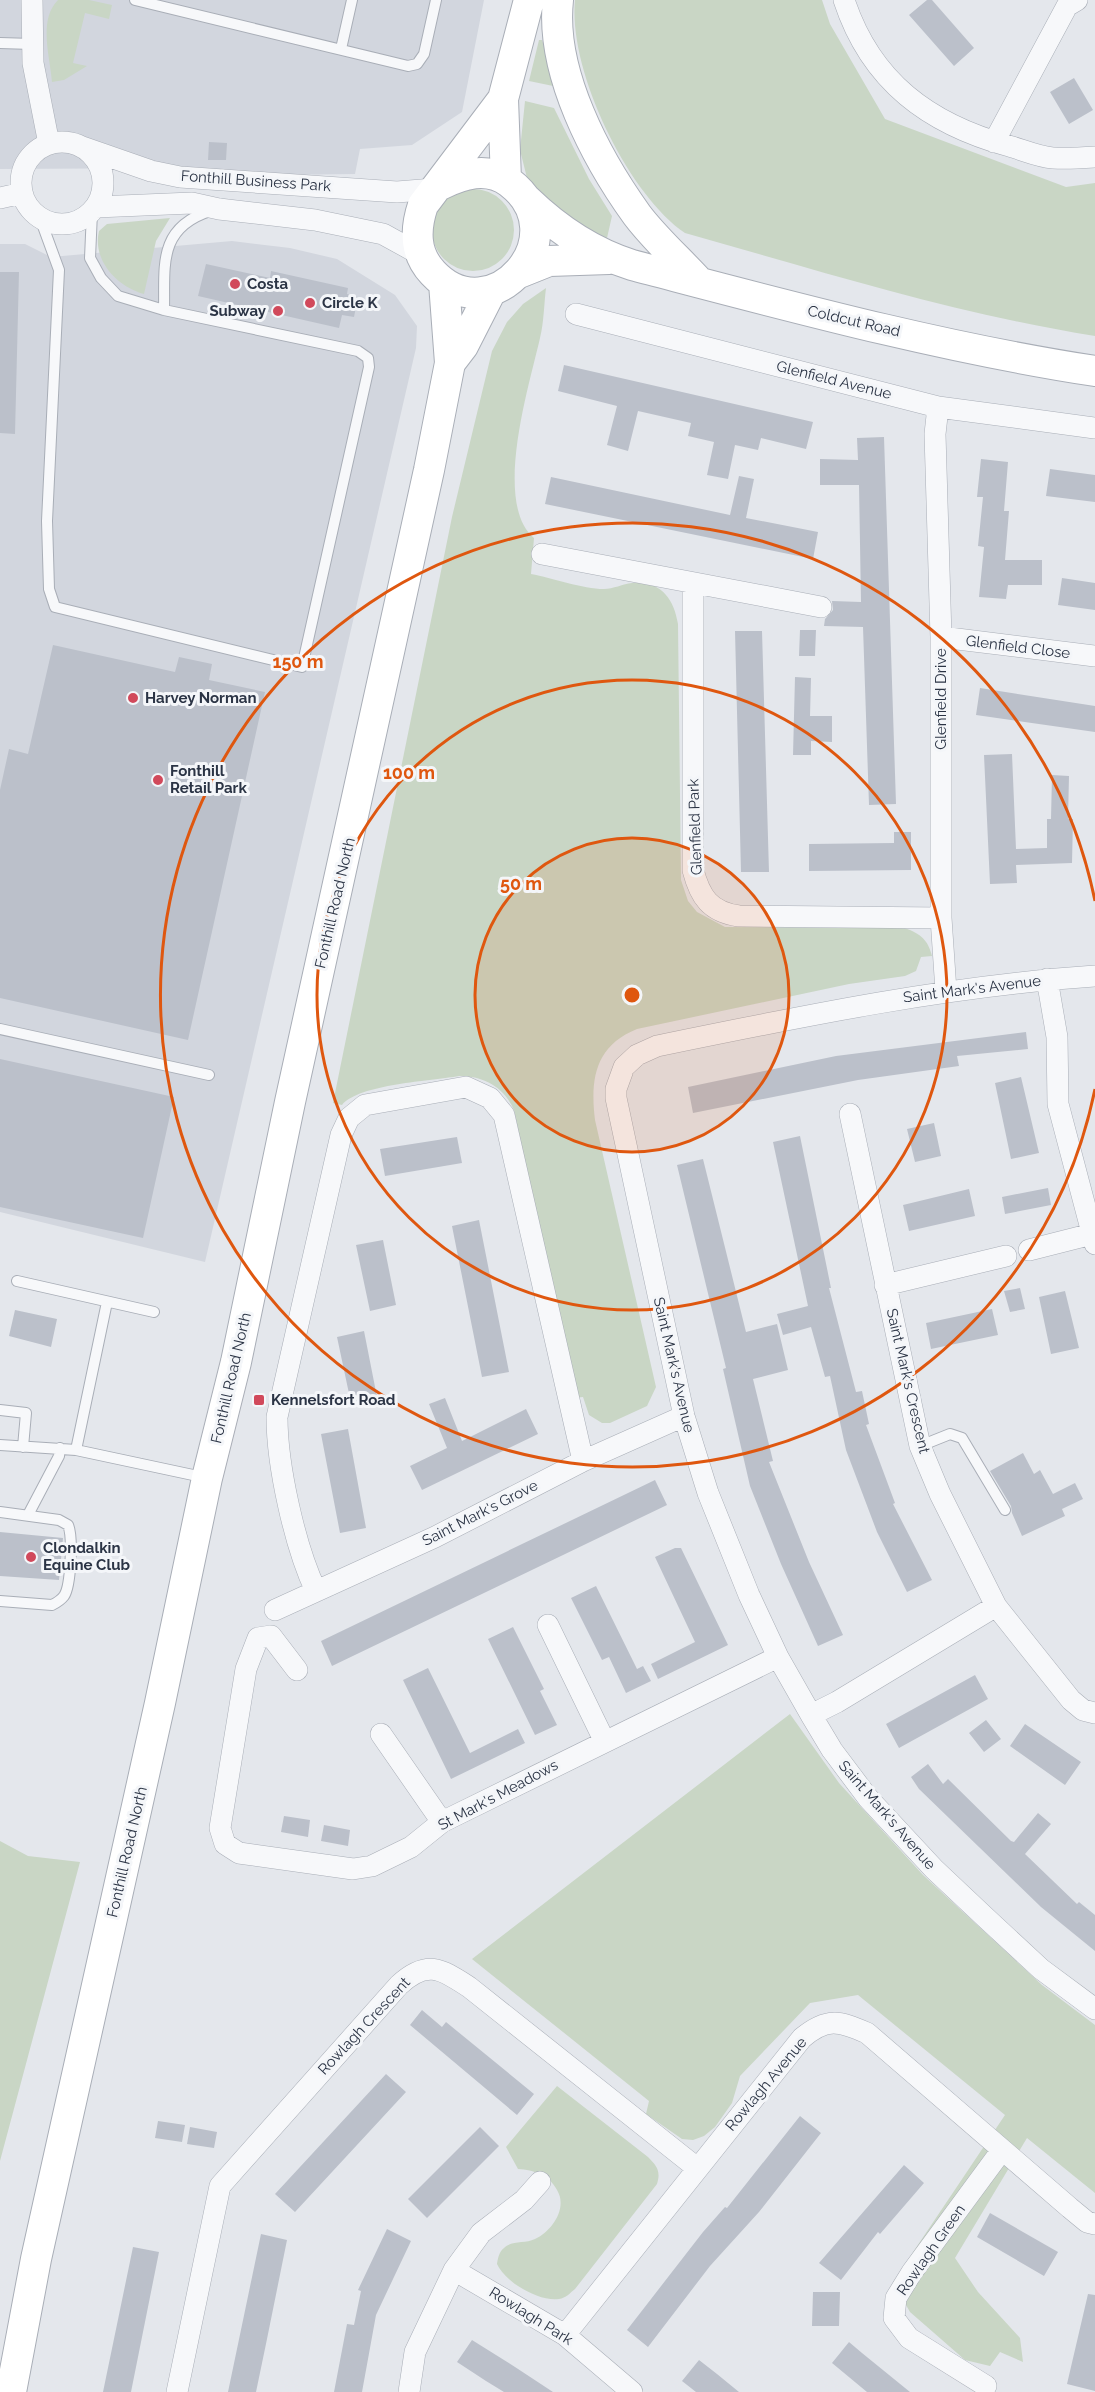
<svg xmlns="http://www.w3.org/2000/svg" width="1095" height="2392" viewBox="0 0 1095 2392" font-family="Raleway,sans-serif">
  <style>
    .built { fill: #d2d6de }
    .green { fill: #c9d6c5 }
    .building { fill: #bbc0ca }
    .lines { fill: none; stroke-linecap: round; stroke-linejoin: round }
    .lane-casing { stroke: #a9aeb7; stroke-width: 12 }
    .street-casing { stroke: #a9aeb7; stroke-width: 22 }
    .secondary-casing { stroke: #a9aeb7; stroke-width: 32 }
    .lane { stroke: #f7f8fa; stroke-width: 10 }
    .street { stroke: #f7f8fa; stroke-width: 21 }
    .secondary { stroke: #fff; stroke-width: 30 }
    .ring { fill: none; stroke: #df570f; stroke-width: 3 }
    .poi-dot { fill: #d1495b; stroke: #f4f6f9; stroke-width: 2 }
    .labels { text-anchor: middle; stroke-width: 6; stroke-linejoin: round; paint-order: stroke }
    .street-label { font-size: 15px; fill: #2b3445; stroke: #f4f6f9 }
    .poi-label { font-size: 15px; font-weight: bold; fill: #2b3445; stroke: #f4f6f9; text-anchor: start }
    .centre { fill: #df570f; stroke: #f4f6f9; stroke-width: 3 }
    .ring-label { font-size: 18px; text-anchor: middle; font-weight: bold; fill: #df570f; stroke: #f4f6f9; stroke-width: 6; stroke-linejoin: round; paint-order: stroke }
  </style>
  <rect width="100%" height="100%" fill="#e4e7ec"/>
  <path class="built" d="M0 0H484L462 112 412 145 360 149 355 174 278 175 188 168 0 169Z
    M232 241 290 248 337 259 395 295 417 326 416 348 205 1262 0 1212V244H25L51 257Z"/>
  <path class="green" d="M58 0H89L112 5 109 19 85 13 73 63 87 66 64 80 52 82C50 56 38 20 58 0Z
    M575 0H822L830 24 885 119 1066 187 1095 183V336C956 314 820 271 685 233 627 193 568 70 575 0Z
    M539 40H542L558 87 529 81Z
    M525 101 554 108 589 179 612 216 607 238 565 219 528 182 520 150Z
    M432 230a41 41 0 1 1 82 0a41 41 0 1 1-82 0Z
    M170 218 156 241 144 294C118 287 92 261 99 231L107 224Z
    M546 288C544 304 544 322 540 338 530 383 492 503 534 538L531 574C552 578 583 589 604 589 613 589 623 584 632 583 660 580 674 598 678 624L681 880 688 901 697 912 725 927 905 928C921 934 928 940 932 956L921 957 916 971 905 976 849 984 637 1029C595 1046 590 1079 595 1120L656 1387 647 1406 610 1423H602L589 1415 583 1397 574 1398 514 1110C504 1087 484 1076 459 1076 432 1081 359 1084 342 1105L333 1103 452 517 492 351 507 322 523 304Z
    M790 1714 839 1783 923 1875 1042 1985 1095 2025V2193L1027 2138 955 2258 978 2292 1020 2338 1023 2362 1000 2352 990 2366 965 2360 910 2312 893 2282 1005 2115 858 1995 810 2003 740 2076 732 2103 715 2127 704 2136 693 2140 682 2139 646 2114 649 2101 472 1959Z
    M0 1841 28 1856 80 1862 0 2161Z
    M557 2086 648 2157C657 2166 661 2171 657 2184L575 2289C570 2293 566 2298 559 2299 539 2302 505 2282 497 2264 498 2258 499 2252 504 2248 512 2240 525 2244 535 2239 552 2231 568 2208 557 2190 549 2175 534 2170 518 2169L506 2147Z"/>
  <path class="building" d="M927 0H932L974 48 954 66 909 15Z
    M1074 78 1093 110 1069 124 1050 92Z
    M209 142 227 143 226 160H208Z
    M206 264 270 278 271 271 348 288 347 294 358 297 354 317 342 315 339 328 198 296Z
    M0 272H19L15 434 0 433Z
    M564 365 813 422 806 449 761 438 758 450 735 445 728 479 707 475 714 442 688 436 691 423 638 411 628 451 607 445 617 406 558 391Z
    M884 437 896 804 869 805 863 627 824 626 825 619 833 610 832 601 861 602 859 485H820V459L858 460 857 438Z
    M981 459 1008 462 1004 511H1009L1005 560H1042V585H1008L1006 599 979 597 984 547 978 546 983 497H977Z
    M1050 469 1095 475V502L1046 496Z
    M739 476 754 479 746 518 818 532 813 559 545 504 551 477 730 515Z
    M1062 578 1095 583V610L1058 605Z
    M800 630H816L815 656H799Z
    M735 631H762L769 872H741Z
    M53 645 175 672 179 657 212 664 209 680 265 692 188 1040 0 998V790L9 749 28 754Z
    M795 677 811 678 810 716H832V742L811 741V755H793Z
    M980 688 1095 706V732L976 715Z
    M1012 754 1016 849 1047 848V819H1051L1052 775 1069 776 1068 819H1073L1072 863 1016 865 1017 883 990 884 984 755Z
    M894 832H911V870L809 871V844L894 843Z
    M1026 1032 1028 1049 957 1056 959 1066 858 1080 693 1113 688 1087 836 1056Z
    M0 1059 174 1097 143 1238 0 1207Z
    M1021 1077 1039 1153 1011 1159 995 1083Z
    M934 1123 941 1156 915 1162 907 1129Z
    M800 1136 831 1288H829L856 1392 862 1391 869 1424 866 1425 895 1503 893 1504 932 1580 907 1592 877 1532 846 1450 830 1376 825 1377 811 1327 783 1335 777 1314 808 1306 773 1142Z
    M457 1137 462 1163 385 1176 380 1149Z
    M703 1159 746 1332 777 1324 788 1370 753 1379 773 1461 769 1462 809 1562 843 1635 818 1646 781 1564 750 1486 723 1369 726 1368 677 1165Z
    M1048 1188 1051 1205 1005 1214 1002 1197Z
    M969 1189 975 1216 909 1231 903 1205Z
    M479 1220 509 1372 482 1377 452 1226Z
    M383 1240 396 1305 370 1311 356 1245Z
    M1020 1288 1025 1309 1010 1312 1004 1291Z
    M1065 1291 1079 1348 1051 1354 1039 1297Z
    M992 1309 998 1335 931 1349 926 1323Z
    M15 1310 57 1319 51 1347 9 1336Z
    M364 1331 377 1397 351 1403 337 1337Z
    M445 1398 462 1441 526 1409 538 1434 422 1490 410 1466 447 1448 429 1404Z
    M348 1429 366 1528 340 1533 321 1434Z
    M1023 1453 1034 1474 1040 1470 1053 1494 1075 1483 1083 1499 1062 1509 1065 1516 1022 1536 1012 1513 1011 1506 990 1471Z
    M655 1480 667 1505 332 1666 321 1641Z
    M0 1532 63 1538 59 1580 0 1576Z
    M675 1548H681L728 1645 658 1679 651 1664 695 1642 655 1557Z
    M596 1586 637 1669 643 1666 651 1681 626 1693 609 1657 602 1660 571 1598Z
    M513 1627 544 1689 540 1691 557 1725 535 1735 488 1639Z
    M428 1668 470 1753 518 1729 525 1743 451 1779 403 1680Z
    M975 1675 988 1699 899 1748 886 1724Z
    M986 1720 1001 1739 984 1752 969 1733Z
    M1025 1724 1081 1762 1065 1785 1010 1746Z
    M928 1764 943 1784 948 1779 1011 1841 1014 1842 1038 1813 1051 1824 1025 1854 1077 1904 1079 1902 1095 1915V1951L1041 1907 919 1789 911 1777Z
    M284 1816 310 1820 308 1837 281 1832Z
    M324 1825 350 1830 348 1846 321 1841Z
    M422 2010 442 2027 446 2022 534 2094 517 2115 410 2025Z
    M386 2074 406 2092 295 2212 275 2194Z
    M800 2116 821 2133 759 2212 710 2266 648 2347 627 2330 703 2232 725 2207 727 2208Z
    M158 2121 185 2125 182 2142 155 2138Z
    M190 2127 217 2132 214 2148 187 2144Z
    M480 2127 499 2146 427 2218 408 2199Z
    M904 2165 924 2183 880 2234 878 2232 841 2280 819 2263Z
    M990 2213 1058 2252 1044 2276 977 2237Z
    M387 2229 411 2241 376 2315 362 2392H334L347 2324 354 2325 361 2291 358 2290Z
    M261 2234 287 2240 267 2339 256 2392H228Z
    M133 2247 159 2252 131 2392H103Z
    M813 2292H840L839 2326H812Z
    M1088 2294 1095 2295V2391L1067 2384Z
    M472 2340 515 2367 553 2392H504L486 2381 457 2362Z
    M849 2342 862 2353 910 2392H867L832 2363Z
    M699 2360 717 2374 739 2392H696L682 2381Z"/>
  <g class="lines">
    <g class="lane-casing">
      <path id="lane" d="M135 0 408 66 417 64 424 54 436 0
        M0 43 32 44
        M341 49 352 0
        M40 218 59 270 47 521 49 589 55 607 302 667 369 367 368 358 358 351 164 310 118 296 101 278 90 258 92 212
        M164 310C165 267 157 228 210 211
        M0 1029 209 1075
        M17 1281 154 1312
        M0 1410 26 1413 23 1447
        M0 1445 76 1450 207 1478
        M920 1446 950 1434 962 1438 1005 1510
        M76 1450 107 1302
        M0 1512 59 1520 68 1525C73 1536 71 1586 64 1596 61 1600 56 1603 52 1605L0 1601
        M28 1515 59 1456 60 1448"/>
    </g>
    <g class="street-casing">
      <path id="street" d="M32 0 33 63 49 144
        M844 0C871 82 929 124 1009 146 1023 150 1039 157 1053 158 1067 159 1081 158 1095 157
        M21 183a41 41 0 1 1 82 0a41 41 0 1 1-82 0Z
        M994 142 1067 6 1077 0
        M82 147 151 171 180 177 397 192 434 189
        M0 198 22 193
        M96 207 192 203 219 209 315 220 383 234 421 255
        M576 314 938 407 1095 428
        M938 407 935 434 941 637V918L946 991
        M542 554 821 607
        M693 583V870C700 897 710 912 739 916L941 918
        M941 637 1095 656
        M1095 976C947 986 803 1016 657 1046L637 1055 624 1067 616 1089V1098L684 1416 708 1493 749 1595 778 1657 811 1715 832 1750 868 1798 934 1869 986 1918 1041 1969 1095 2009
        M1047 979 1057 1037 1058 1104 1095 1244
        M850 1114 920 1446 940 1494 996 1606 1071 1700 1083 1710 1095 1713
        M1029 1250 1092 1234
        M885 1285 1006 1256
        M316 1591C295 1547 277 1466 277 1417L341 1135 349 1118 365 1105 466 1087 490 1098 504 1115 583 1461
        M275 1610 435 1537 583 1461 684 1416
        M548 1625 604 1740
        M297 1670 271 1636 258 1638 246 1669 220 1828 225 1844 239 1853 353 1869 372 1866 411 1847 442 1822 778 1657
        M811 1715 837 1702 996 1606
        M381 1734 442 1822
        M454 2270 565 2335 632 2392
        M565 2335 802 2038C827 2017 839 2021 867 2033L1070 2208 1087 2222 1095 2224
        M986 2386 909 2338 894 2318 896 2298 912 2272 1002 2150
        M177 2392 220 2186 399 1985C427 1959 441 1969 469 1987L697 2168
        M409 2392 415 2352 454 2270 481 2233 524 2200 540 2182"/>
    </g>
    <g class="secondary-casing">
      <path id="secondary" d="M558 0C550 72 596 158 637 215 655 239 679 260 699 282
        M503 99 506 180
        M440 185C462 174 487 166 509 182 580 236 491 335 433 273 414 253 415 229 423 205L503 99 529 0
        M527 200C557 229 591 252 632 265 785 305 938 347 1095 371
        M519 273 549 261 609 259
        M450 363 463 346 491 291
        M11 2392 36 2259 160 1703 207 1478 236 1362 290 1102 429 470 450 363 444 283"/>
    </g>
    <use href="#lane" class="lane"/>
    <use href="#street" class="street"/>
    <use href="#secondary" class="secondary"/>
  </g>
  <circle cx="632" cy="995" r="157" fill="#df570f" fill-opacity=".12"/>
  <g class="ring">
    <circle cx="632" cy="995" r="157"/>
    <circle cx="632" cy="995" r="315"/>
    <path d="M1095 1089A472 472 0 1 1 1095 901"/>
  </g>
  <g class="poi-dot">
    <circle cx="235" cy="284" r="6"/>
    <circle cx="310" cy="303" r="6"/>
    <circle cx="278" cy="311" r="6"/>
    <circle cx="133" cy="698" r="6"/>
    <circle cx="158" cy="780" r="6"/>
    <rect x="253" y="1394" width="12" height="12" rx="3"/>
    <circle cx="31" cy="1557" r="6"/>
  </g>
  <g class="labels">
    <g class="street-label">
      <text transform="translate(256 181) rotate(4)" y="5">Fonthill Business Park</text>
      <text transform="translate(854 321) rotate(13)" y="5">Coldcut Road</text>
      <text transform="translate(834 380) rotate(14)" y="5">Glenfield Avenue</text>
      <text transform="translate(1018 647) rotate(7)" y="5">Glenfield Close</text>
      <text transform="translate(941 699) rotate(-90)" y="5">Glenfield Drive</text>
      <text transform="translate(695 827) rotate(-92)" y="5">Glenfield Park</text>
      <text transform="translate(335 903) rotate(-77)" y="5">Fonthill Road North</text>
      <text transform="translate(972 989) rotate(-7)" y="5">Saint Mark's Avenue</text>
      <text transform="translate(674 1365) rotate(77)" y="5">Saint Mark's Avenue</text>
      <text transform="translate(231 1378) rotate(-77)" y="5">Fonthill Road North</text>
      <text transform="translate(908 1381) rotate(77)" y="5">Saint Mark's Crescent</text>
      <text transform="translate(480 1513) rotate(-27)" y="5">Saint Mark's Grove</text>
      <text transform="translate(498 1795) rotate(-28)" y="5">St Mark's Meadows</text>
      <text transform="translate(887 1815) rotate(49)" y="5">Saint Mark's Avenue</text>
      <text transform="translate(127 1852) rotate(-77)" y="5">Fonthill Road North</text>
      <text transform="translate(364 2026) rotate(-47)" y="5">Rowlagh Crescent</text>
      <text transform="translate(766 2084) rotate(-50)" y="5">Rowlagh Avenue</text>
      <text transform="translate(931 2250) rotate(-55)" y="5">Rowlagh Green</text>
      <text transform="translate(531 2316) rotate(32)" y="5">Rowlagh Park</text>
    </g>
    <g class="poi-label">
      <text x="247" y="289">Costa</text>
      <text x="322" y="308">Circle K</text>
      <text x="266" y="316" text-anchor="end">Subway</text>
      <text x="145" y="703">Harvey Norman</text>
      <text x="170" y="776">Fonthill<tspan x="170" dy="17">Retail Park</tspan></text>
      <text x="271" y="1405">Kennelsfort Road</text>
      <text x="43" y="1553">Clondalkin<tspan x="43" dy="17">Equine Club</tspan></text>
    </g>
  </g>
  <circle cx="632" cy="995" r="9" class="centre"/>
  <g class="ring-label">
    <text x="298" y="668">150 m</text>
    <text x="409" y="779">100 m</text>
    <text x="521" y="890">50 m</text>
  </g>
</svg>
